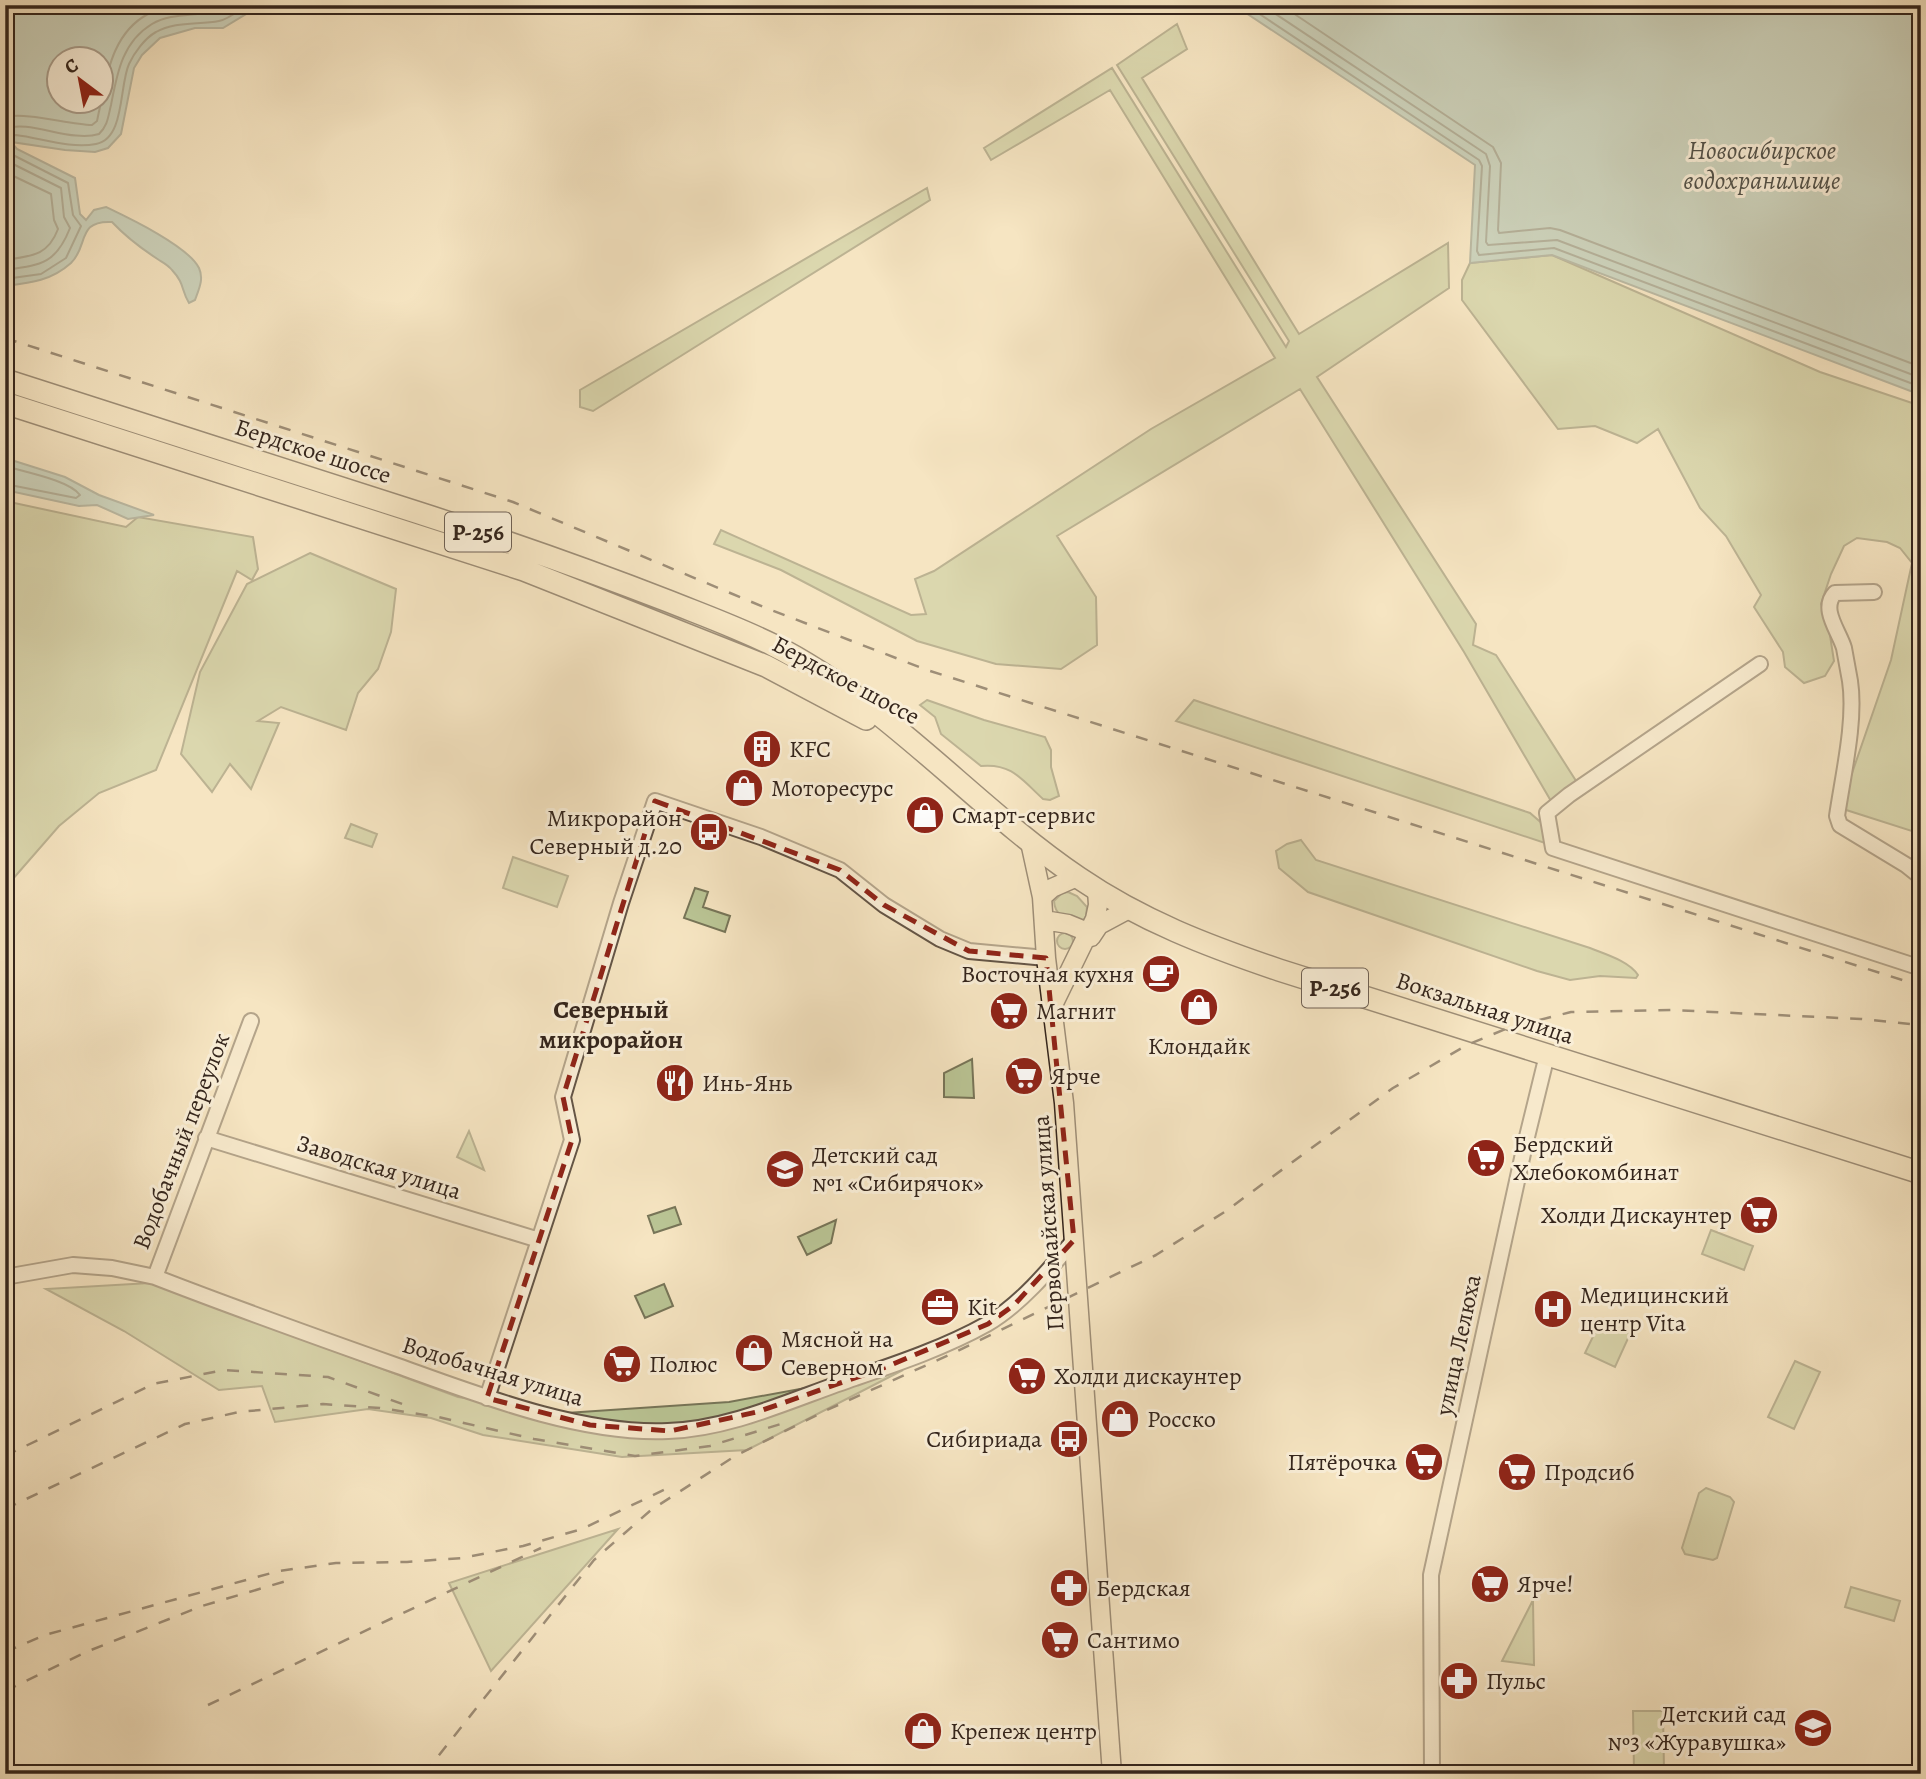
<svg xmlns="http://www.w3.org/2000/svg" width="1926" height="1779" viewBox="0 0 1926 1779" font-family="Alegreya,serif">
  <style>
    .green { fill: #bac595; stroke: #777558; stroke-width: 2 }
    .water { fill: #9dbfb5; stroke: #738178; stroke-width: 2; fill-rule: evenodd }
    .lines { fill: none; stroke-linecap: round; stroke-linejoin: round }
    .shore { stroke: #687268; stroke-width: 2 }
    .minor-casing { stroke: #645546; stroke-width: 18 }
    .major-casing { stroke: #34251c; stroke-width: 21 }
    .highway-casing { stroke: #34251c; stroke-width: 24 }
    .minor { stroke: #f9eed7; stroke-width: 14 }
    .major { stroke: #f6e5c2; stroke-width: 18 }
    .highway { stroke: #f6e5c2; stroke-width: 21 }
    .rail { stroke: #34251c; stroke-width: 2.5; stroke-dasharray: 12 12; stroke-linecap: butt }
    .marked { fill: none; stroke: #8f2418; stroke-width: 5; stroke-dasharray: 14 9; stroke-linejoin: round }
    .labels { text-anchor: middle; stroke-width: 6; stroke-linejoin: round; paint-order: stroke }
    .shield { fill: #f9eed7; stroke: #6f6154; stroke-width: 2 }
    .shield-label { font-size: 23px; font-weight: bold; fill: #34251c }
    .street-label { font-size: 24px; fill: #34251c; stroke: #f9eed7 }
    .poi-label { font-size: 24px; fill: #34251c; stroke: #f9eed7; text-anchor: start }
    .water-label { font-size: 26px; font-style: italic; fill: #54534a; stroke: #f9eed7 }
    .neighbourhood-label { font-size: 26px; font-weight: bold; fill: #34251c; stroke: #f9eed7 }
  </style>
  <rect width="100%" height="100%" fill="#f6e5c2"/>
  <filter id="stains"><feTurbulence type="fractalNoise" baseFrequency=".00286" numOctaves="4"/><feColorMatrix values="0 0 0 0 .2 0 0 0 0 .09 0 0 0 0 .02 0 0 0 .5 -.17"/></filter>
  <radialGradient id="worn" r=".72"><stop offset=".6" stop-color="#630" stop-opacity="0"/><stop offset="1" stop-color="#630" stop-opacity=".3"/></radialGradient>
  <path class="green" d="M1177 24 1187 49 1142 78 1299 334 1448 243 1449 288 1317 377 1476 624 1473 645 1496 655 1578 784 1551 801 1464 652 1300 389 1057 536 1096 597 1097 645 1061 669 996 664 917 641 781 570 714 544 721 530 911 615 926 614 915 579 934 571 1151 429 1275 358 1110 90 991 160 984 148 1112 68 1286 347 1289 341 1117 65Z
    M927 188 930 200 593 411 580 407V390Z
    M1552 255 1820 372 1921 406V834L1840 808 1891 660 1912 563 1900 548 1887 542 1857 538 1844 546 1831 574 1821 604 1829 629 1834 661 1825 676 1804 683 1785 667 1783 652 1754 607 1761 595 1726 536 1700 508 1658 429 1637 443 1595 426 1558 429 1462 300V280L1470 263Z
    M5 501 126 527 138 517 253 537 258 569 252 580 237 571 156 770 99 793 59 826 5 888Z
    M310 553 396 589 391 632 378 669 358 693 346 730 281 707 258 721 279 723 251 789 230 764 212 792 181 754 200 672 247 584Z
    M927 700 984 720 1045 737 1051 750V767L1059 796 1050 800 1043 799C1022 780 1012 763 981 766L941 734 935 717 920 705Z
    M1194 700 1530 813 1552 832 1548 844 1176 721Z
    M351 824 377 834 372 847 345 838Z
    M1301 840 1316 860 1590 948C1605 954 1629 961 1638 975L1636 978 1600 976 1570 980 1537 971 1308 892 1279 868 1276 851 1287 844Z
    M513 857 568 876 557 907 503 888Z
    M695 888 708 892 703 907 730 916 725 932 684 918Z
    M1068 892 1077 896 1087 907 1086 916 1082 922C1068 918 1055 918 1054 901L1062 893Z
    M1057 941a8 8 0 1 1 16 0a8 8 0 1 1-16 0Z
    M972 1059 974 1098 944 1097V1073Z
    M469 1131 484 1170 457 1157Z
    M675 1207 681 1224 654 1233 648 1216Z
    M836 1220 831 1243 807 1255 798 1237Z
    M1711 1230 1753 1246 1744 1270 1702 1254Z
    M150 1283 458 1397 566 1413 729 1402 903 1370 747 1450 622 1457 483 1435 431 1418 368 1409 275 1422 262 1386 219 1390 124 1331 46 1289Z
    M664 1284 673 1306 645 1318 635 1296Z
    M1601 1320 1630 1334 1615 1367 1585 1353Z
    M1795 1361 1820 1372 1794 1429 1768 1417Z
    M1706 1488 1730 1497 1734 1502 1717 1558 1713 1560 1685 1554 1682 1548 1699 1493Z
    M618 1529 491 1671 449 1583Z
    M1851 1587 1900 1601 1894 1621 1845 1607Z
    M1533 1600 1534 1665 1502 1661Z
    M1633 1711H1663L1664 1770 1634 1771Z"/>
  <path class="water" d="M5 5H261L223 28H195L160 38 142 55 134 68 121 134 108 148 95 152 65 150 11 142 17 149 75 178 80 214 86 220 94 210 106 207C129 218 188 246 199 268 204 279 199 289 195 300L189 303C181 290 185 284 172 270 168 265 164 263 159 260 142 249 126 237 112 222 76 220 89 246 71 263 51 281 30 283 5 286ZM60 60H102V102H60Z
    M1234 5H1921V395L1552 255 1470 263 1475 165Z
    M5 458 65 477 99 495 154 515 128 519 97 505 79 506 5 490Z"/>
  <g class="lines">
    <path class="shore" d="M1246 5 1479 160 1482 166 1477 251 1479 255 1554 248 1921 387
      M1262 5 1486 154 1490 166 1486 242 1488 245 1557 240 1921 378
      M1281 5 1493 147 1501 163 1498 230 1499 233 1550 228 1560 230 1921 367
      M102 98C108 67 116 31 148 14 157 9 169 8 180 5
      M5 117C27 112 67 124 92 125L97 121 101 102
      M5 129C29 119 71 143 99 134 108 125 108 117 111 105 117 74 122 42 152 24 176 10 207 19 230 5
      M5 160 61 188 64 217 70 228C56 264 41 265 5 270
      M5 172 51 194 54 220 58 229C48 256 31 256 5 260
      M5 279 41 274 66 258 81 226 73 215 68 183 13 155 6 146 8 137 16 135C41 138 70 149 96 144 125 139 119 86 129 64 134 53 145 38 156 32 175 21 199 25 219 21 229 19 239 10 247 5
      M5 466C24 472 69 480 80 495L76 498 5 484"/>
    <g class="minor-casing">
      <path id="minor" d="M1874 592 1835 593C1820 609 1839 631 1844 648 1846 659 1848 670 1850 681 1856 720 1843 775 1837 816L1840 825 1906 865 1921 877
        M1760 664 1569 795 1547 813 1553 848 1921 968
        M206 1138 539 1240
        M5 1277 73 1265 112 1268 155 1277C235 1308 316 1337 398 1366 479 1395 581 1435 668 1431 732 1429 795 1398 855 1378 899 1363 946 1347 987 1324 1021 1304 1049 1270 1074 1240
        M155 1277 251 1021
        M487 1398 572 1140 563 1097 621 903 655 801 761 837 840 870 884 905 940 939 969 951 1046 958
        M1432 1774 1431 1575 1524 1149 1547 1055"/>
    </g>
    <g class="major-casing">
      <path id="major" d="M1030 842 1042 897 1046 958 1064 1103 1112 1774
        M1042 897 1052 888 1077 877
        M1044 920 1068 924 1090 933
        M1091 937 1099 925 1127 910
        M1053 1005 1095 919 1098 905 1097 890"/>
    </g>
    <g class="highway-casing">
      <path id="highway" d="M5 380C143 424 281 469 419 513 503 540 586 569 668 601 703 615 739 628 773 645 888 703 974 807 1079 878 1142 921 1208 946 1279 970L1921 1173
        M5 403 524 570 766 666 866 719"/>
    </g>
    <use href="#minor" class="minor"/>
    <use href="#major" class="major"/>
    <use href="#highway" class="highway"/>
    <path class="rail" d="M5 338 513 502 766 608 927 670 1921 986
      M5 1456 153 1384 224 1370 328 1377 405 1405
      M5 1509 185 1424 239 1412 323 1404 380 1408 438 1417 534 1439 635 1456 710 1446 787 1422
      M5 1652 45 1635 279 1571 336 1563 407 1562 462 1558 523 1546 582 1529 672 1486
      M5 1691 86 1652 202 1606 293 1579
      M208 1705 541 1548
      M424 1774 594 1560 651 1510 735 1456 827 1410 949 1355 1156 1255 1226 1211 1393 1088 1467 1045 1508 1028 1571 1012 1671 1010 1861 1019 1921 1025"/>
  </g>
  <path d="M0 0H1926V1779H0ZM655 801 840 870 884 905 969 951 1046 958 1074 1240 1014 1305 988 1324 886 1367 757 1412 670 1431 590 1425 487 1398 572 1140 563 1097Z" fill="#f6e5c2" fill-opacity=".55" fill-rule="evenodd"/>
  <path class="marked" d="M655 801 840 870 884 905 969 951 1046 958 1074 1240 1014 1305 988 1324 886 1367 757 1412 670 1431 590 1425 487 1398 572 1140 563 1097Z"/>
  <defs>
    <g id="building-disc" transform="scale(2.0125)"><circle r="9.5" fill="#8f2418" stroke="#f9eed7"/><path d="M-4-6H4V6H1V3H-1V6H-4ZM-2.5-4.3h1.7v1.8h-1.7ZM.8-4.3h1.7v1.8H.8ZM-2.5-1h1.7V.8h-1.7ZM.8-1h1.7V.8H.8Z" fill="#fff"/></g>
    <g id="shop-disc" transform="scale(2.0125)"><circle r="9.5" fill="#8f2418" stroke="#f9eed7"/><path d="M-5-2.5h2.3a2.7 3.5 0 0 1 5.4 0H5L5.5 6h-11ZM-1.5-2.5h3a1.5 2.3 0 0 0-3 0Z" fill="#fff"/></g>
    <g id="bus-disc" transform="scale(2.0125)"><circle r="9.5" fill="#8f2418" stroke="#f9eed7"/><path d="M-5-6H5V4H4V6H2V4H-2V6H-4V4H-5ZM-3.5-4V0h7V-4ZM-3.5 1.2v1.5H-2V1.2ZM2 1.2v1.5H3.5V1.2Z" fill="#fff"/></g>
    <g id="cafe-disc" transform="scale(2.0125)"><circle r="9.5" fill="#8f2418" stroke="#f9eed7"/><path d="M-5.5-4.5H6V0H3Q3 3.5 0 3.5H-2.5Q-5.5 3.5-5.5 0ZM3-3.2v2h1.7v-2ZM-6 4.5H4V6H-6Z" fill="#fff"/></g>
    <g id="supermarket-disc" transform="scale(2.0125)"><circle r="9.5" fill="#8f2418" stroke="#f9eed7"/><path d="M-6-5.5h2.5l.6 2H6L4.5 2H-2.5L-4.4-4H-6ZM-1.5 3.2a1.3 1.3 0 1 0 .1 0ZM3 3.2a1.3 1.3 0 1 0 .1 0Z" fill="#fff"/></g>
    <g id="restaurant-disc" transform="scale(2.0125)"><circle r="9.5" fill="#8f2418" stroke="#f9eed7"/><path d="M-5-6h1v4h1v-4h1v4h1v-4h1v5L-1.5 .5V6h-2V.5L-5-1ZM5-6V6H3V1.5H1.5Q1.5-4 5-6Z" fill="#fff"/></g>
    <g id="school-disc" transform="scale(2.0125)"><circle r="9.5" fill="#8f2418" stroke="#f9eed7"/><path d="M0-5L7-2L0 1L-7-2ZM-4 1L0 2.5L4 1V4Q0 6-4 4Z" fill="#fff"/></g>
    <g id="office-disc" transform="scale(2.0125)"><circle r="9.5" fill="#8f2418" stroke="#f9eed7"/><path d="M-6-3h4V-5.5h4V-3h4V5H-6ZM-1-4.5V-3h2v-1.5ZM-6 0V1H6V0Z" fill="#fff"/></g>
    <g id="hospital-disc" transform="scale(2.0125)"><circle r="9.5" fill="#8f2418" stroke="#f9eed7"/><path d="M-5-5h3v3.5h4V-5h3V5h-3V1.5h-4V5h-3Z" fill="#fff"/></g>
    <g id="pharmacy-disc" transform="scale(2.0125)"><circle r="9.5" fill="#8f2418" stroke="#f9eed7"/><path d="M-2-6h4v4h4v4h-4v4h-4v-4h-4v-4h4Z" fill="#fff"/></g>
  </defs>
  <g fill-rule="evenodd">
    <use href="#building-disc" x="762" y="749"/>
    <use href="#shop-disc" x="744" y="788"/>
    <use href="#shop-disc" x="925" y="815"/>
    <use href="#bus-disc" x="709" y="832"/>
    <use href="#cafe-disc" x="1161" y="974"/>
    <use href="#shop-disc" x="1199" y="1007"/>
    <use href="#supermarket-disc" x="1009" y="1011"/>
    <use href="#supermarket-disc" x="1024" y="1076"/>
    <use href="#restaurant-disc" x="675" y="1083"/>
    <use href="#supermarket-disc" x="1486" y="1158"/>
    <use href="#school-disc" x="785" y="1169"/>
    <use href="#supermarket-disc" x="1759" y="1215"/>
    <use href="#office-disc" x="940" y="1307"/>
    <use href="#hospital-disc" x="1553" y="1309"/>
    <use href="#shop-disc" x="754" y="1353"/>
    <use href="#supermarket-disc" x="622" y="1364"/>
    <use href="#supermarket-disc" x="1027" y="1376"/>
    <use href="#shop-disc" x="1120" y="1419"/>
    <use href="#bus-disc" x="1069" y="1439"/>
    <use href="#supermarket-disc" x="1424" y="1462"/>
    <use href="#supermarket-disc" x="1517" y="1472"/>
    <use href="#supermarket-disc" x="1490" y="1584"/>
    <use href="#pharmacy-disc" x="1069" y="1588"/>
    <use href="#supermarket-disc" x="1060" y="1640"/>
    <use href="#pharmacy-disc" x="1459" y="1681"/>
    <use href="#school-disc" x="1813" y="1728"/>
    <use href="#shop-disc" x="923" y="1731"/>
  </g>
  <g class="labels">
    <g class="shield">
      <rect x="445" y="512.5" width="66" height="39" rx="5"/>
      <rect x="1302" y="968.5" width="66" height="39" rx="5"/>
    </g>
    <g class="shield-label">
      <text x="478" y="540">Р-256</text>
      <text x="1335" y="996">Р-256</text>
    </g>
    <g class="street-label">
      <text transform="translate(313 451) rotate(18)" y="8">Бердское шоссе</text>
      <text transform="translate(846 680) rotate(28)" y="8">Бердское шоссе</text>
      <text transform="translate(1485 1008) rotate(18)" y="8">Вокзальная улица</text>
      <text transform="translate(181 1141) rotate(-69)" y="8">Водобачный переулок</text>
      <text transform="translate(379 1167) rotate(17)" y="8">Заводская улица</text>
      <text transform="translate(1048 1223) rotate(-94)" y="8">Первомайская улица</text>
      <text transform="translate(1458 1345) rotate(-78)" y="8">улица Лелюха</text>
      <text transform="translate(493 1371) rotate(17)" y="8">Водобачная улица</text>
    </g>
    <g class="poi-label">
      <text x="789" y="757">KFC</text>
      <text x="771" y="796">Моторесурс</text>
      <text x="952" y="823">Смарт-сервис</text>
      <text x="682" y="826" text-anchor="end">Микрорайон<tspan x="682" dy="28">Северный д.20</tspan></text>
      <text x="1134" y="982" text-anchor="end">Восточная кухня</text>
      <text x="1036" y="1019">Магнит</text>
      <text x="1199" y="1054" text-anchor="middle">Клондайк</text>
      <text x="1051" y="1084">Ярче</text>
      <text x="702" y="1091">Инь-Янь</text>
      <text x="1513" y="1152">Бердский<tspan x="1513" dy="28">Хлебокомбинат</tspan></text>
      <text x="812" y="1163">Детский сад<tspan x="812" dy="28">№1 «Сибирячок»</tspan></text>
      <text x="1732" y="1223" text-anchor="end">Холди Дискаунтер</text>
      <text x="1580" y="1303">Медицинский<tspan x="1580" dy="28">центр Vita</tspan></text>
      <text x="967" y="1315">Kit</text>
      <text x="781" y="1347">Мясной на<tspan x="781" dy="28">Северном</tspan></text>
      <text x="649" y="1372">Полюс</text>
      <text x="1054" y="1384">Холди дискаунтер</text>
      <text x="1147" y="1427">Росско</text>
      <text x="1042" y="1447" text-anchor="end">Сибириада</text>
      <text x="1397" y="1470" text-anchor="end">Пятёрочка</text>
      <text x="1544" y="1480">Продсиб</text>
      <text x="1517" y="1592">Ярче!</text>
      <text x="1096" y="1596">Бердская</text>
      <text x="1087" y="1648">Сантимо</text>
      <text x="1486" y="1689">Пульс</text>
      <text x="1786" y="1722" text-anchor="end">Детский сад<tspan x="1786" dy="28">№3 «Журавушка»</tspan></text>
      <text x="950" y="1739">Крепеж центр</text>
    </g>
    <g class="water-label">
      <text x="1762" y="159">Новосибирское<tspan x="1762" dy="30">водохранилище</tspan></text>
    </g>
    <g class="neighbourhood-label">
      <text x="611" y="1018">Северный<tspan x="611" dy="30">микрорайон</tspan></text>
    </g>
  </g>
  <rect width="1926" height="1779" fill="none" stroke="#f6e5c2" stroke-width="28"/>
  <rect x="7" y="7" width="1912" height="1765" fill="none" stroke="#34251c" stroke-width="3.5"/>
  <rect x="14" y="14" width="1898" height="1751" fill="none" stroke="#34251c" stroke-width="2"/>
  <g transform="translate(80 80) rotate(328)"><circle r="33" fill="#f9eed7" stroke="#aa9e8c" stroke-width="2"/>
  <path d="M0-5L12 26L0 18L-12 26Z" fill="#8f2418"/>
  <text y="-10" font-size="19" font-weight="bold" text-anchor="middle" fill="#34251c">С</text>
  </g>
  <rect width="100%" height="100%" filter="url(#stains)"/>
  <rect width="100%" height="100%" fill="url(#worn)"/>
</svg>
